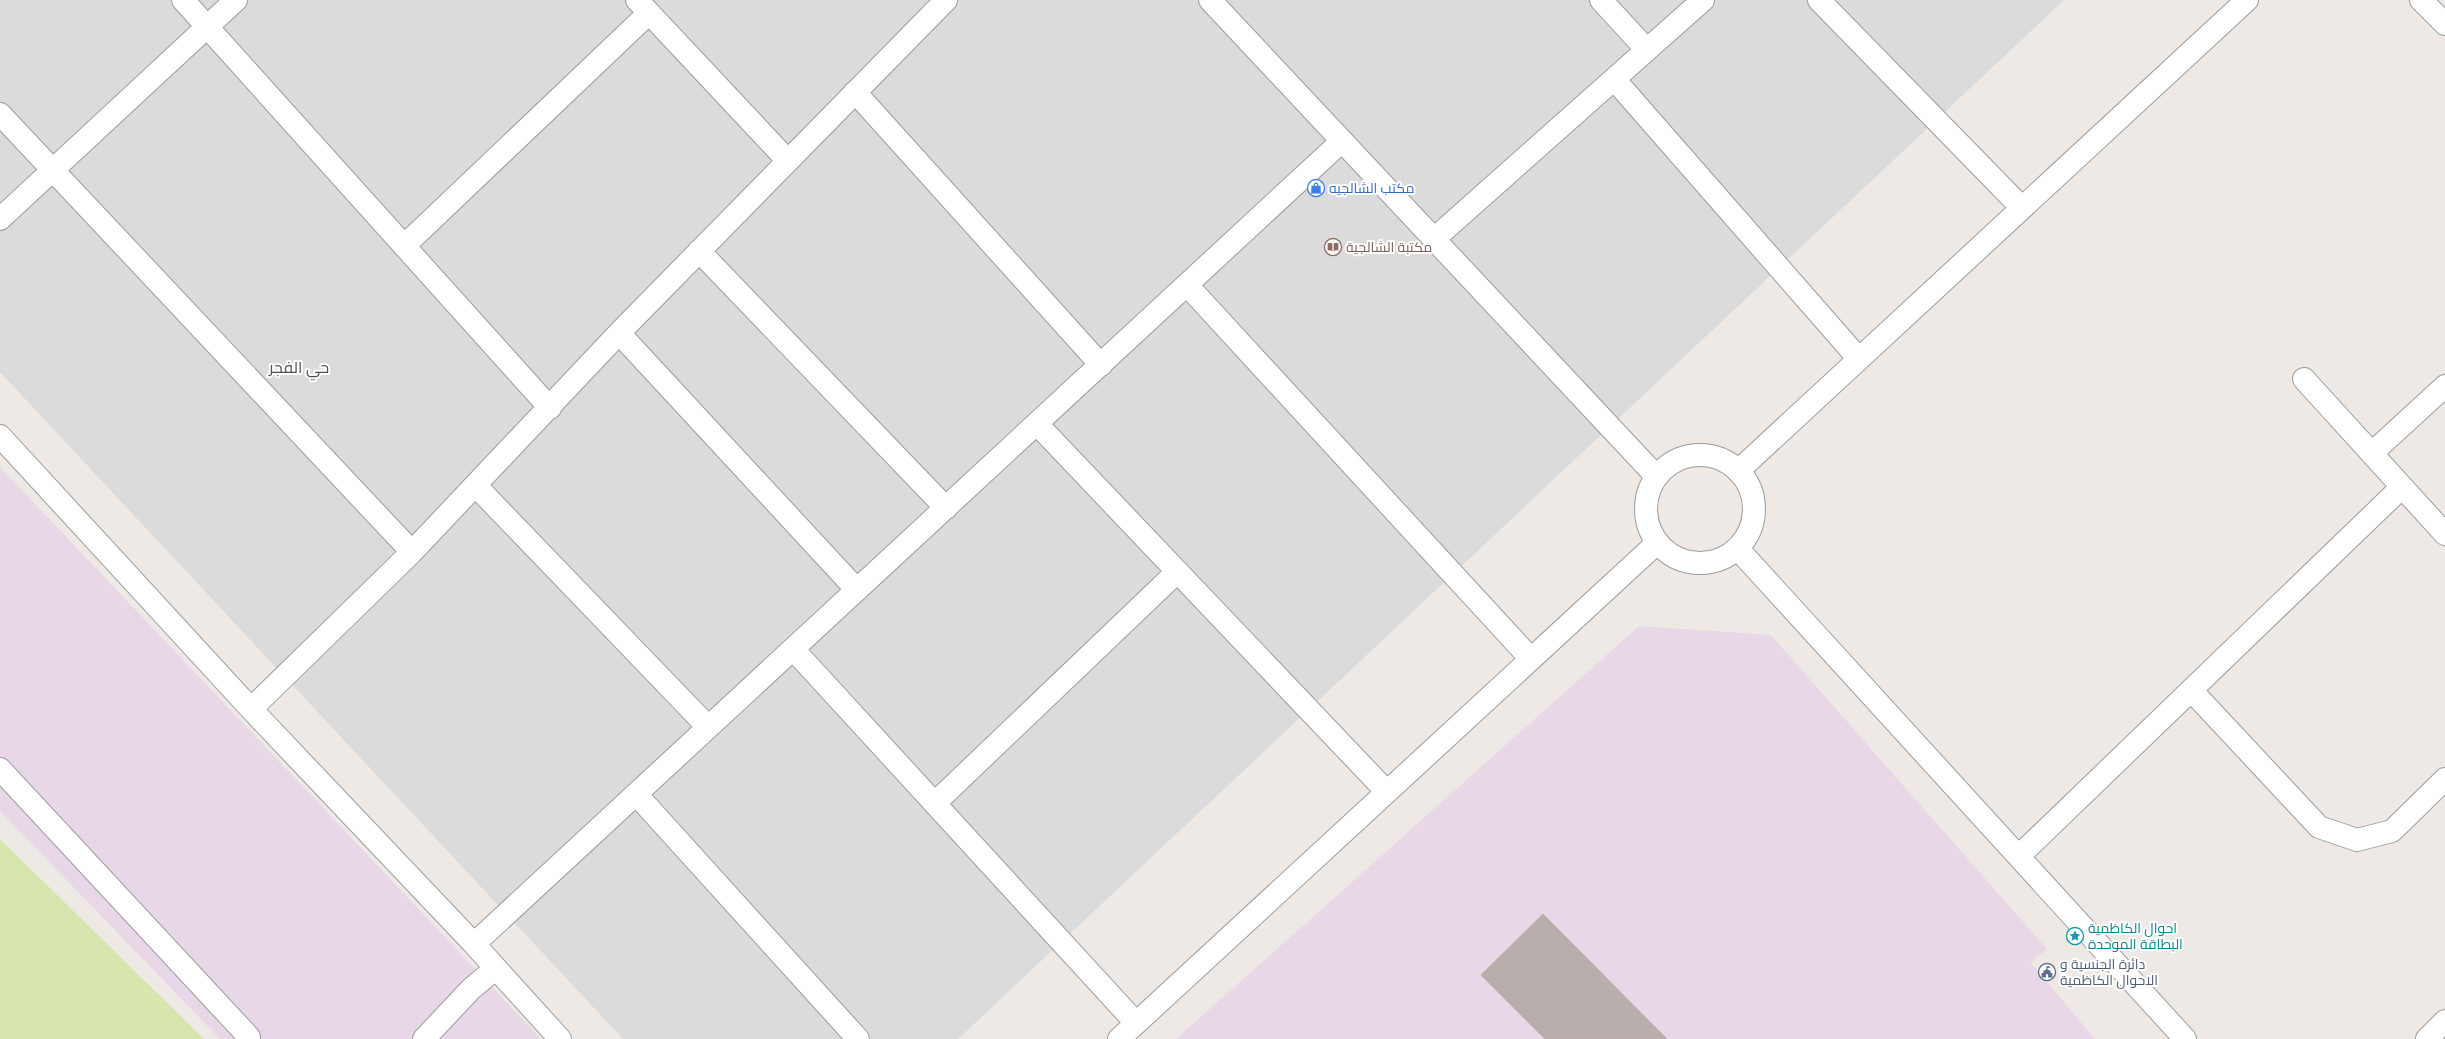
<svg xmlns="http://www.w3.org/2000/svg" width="2445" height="1039" viewBox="0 0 2445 1039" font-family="Karla,Cairo,sans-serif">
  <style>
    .residential { fill: #dcdbdc }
    .industrial { fill: #e7d7e7 }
    .grass { fill: #d7e6ae }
    .building { fill: #b8aeab; stroke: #c0ada8 }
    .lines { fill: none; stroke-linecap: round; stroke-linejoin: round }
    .minor-casing { stroke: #9b9b9b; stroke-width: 24 }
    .tertiary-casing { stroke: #9b9b9b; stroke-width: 24 }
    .minor { stroke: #fff; stroke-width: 22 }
    .tertiary { stroke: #fff; stroke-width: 22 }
    .labels { text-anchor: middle; stroke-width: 4; stroke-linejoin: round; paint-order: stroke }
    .shop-label { font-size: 14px; fill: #366cbe; stroke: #fff; text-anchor: start }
    .education-label { font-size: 14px; fill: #785e54; stroke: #fff; text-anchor: start }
    .culture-label { font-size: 14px; fill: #0d838f; stroke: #fff; text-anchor: start }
    .service-label { font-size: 14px; fill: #4e5e75; stroke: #fff; text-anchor: start }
    .quarter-label { font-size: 16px; fill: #515151; stroke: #fff }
  </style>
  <rect width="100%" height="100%" fill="#efe9e5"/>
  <path class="residential" d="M0 0H2064L958 1039H623L0 372Z"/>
  <path class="industrial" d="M0 467 329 814 541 1039H220L0 811Z
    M1639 626 1771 635 2047 949 2031 963 2095 1039H1176Z"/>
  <path class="grass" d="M0 839 204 1039H0Z"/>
  <path class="building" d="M1543 914 1667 1039H1545L1481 975Z"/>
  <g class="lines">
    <g class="minor-casing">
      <path id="minor" d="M183 0 550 408
        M637 0 788 161
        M1601 0 1647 50
        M1819 0 2022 208
        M2421 0 2445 24
        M1614 79 1859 359
        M855 92 1101 365
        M0 114 412 552
        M0 219 236 0
        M1434 239 1703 0
        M404 246 649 13
        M699 251 946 508
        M1187 285 1531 659
        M619 333 857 590
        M2304 379 2445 534
        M1037 424 1387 792
        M0 436 251 709 474 944 560 1039
        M2372 453 2445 386
        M1738 471 2247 0
        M476 486 708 727
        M793 649 1136 1023
        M2191 690 2319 827 2357 840 2392 831 2445 779
        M251 709 412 552 619 333 946 0
        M0 769 249 1037
        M636 794 858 1039
        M935 803 1177 572
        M2020 855 2402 487
        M474 944 1342 141
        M424 1039 471 989 495 969
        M1119 1039 1657 543
        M2427 1039 2445 1021"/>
    </g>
    <g class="tertiary-casing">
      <path id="tertiary" d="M1210 0 1656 476
        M1646 509a54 54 0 1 1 108 0a54 54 0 1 1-108 0Z
        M1737 548 2185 1039"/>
    </g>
    <use href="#minor" class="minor"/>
    <use href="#tertiary" class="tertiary"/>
  </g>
  <defs>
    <g id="shop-ring" transform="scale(0.9)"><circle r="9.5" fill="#fff" stroke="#3f7fe0" stroke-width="1.5"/><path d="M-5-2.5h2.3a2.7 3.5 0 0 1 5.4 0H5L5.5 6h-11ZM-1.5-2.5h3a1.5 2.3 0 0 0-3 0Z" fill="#3f7fe0"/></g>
    <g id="library-ring" transform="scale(0.9)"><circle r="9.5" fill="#fff" stroke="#8d6e63" stroke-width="1.5"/><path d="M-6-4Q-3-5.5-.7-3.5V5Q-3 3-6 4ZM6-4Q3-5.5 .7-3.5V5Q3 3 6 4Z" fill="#8d6e63"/></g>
    <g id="sight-ring" transform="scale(0.9)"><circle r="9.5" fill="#fff" stroke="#0f9aa8" stroke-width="1.5"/><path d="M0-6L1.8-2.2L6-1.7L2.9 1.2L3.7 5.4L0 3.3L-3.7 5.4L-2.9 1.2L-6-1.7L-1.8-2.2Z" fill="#0f9aa8"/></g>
    <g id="civic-ring" transform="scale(0.9)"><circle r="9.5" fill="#fff" stroke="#5c6f8a" stroke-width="1.5"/><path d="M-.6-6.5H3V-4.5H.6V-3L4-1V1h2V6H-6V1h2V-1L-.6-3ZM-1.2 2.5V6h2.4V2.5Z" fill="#5c6f8a"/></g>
  </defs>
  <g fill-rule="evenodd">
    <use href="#shop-ring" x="1316" y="188"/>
    <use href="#library-ring" x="1333" y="247"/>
    <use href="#sight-ring" x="2075" y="936"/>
    <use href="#civic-ring" x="2047" y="972"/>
  </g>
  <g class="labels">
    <g class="shop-label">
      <text x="1329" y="193">مكتب الشالجيه</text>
    </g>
    <g class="education-label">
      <text x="1346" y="252">مكتبة الشالجية</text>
    </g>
    <g class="culture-label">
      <text x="2088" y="933">احوال الكاظمية<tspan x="2088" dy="16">البطاقة الموحدة</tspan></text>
    </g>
    <g class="service-label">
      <text x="2060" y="969">دائرة الجنسية و<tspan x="2060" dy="16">الاحوال الكاظمية</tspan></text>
    </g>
    <g class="quarter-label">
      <text x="299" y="373">حي الفجر</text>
    </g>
  </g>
</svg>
